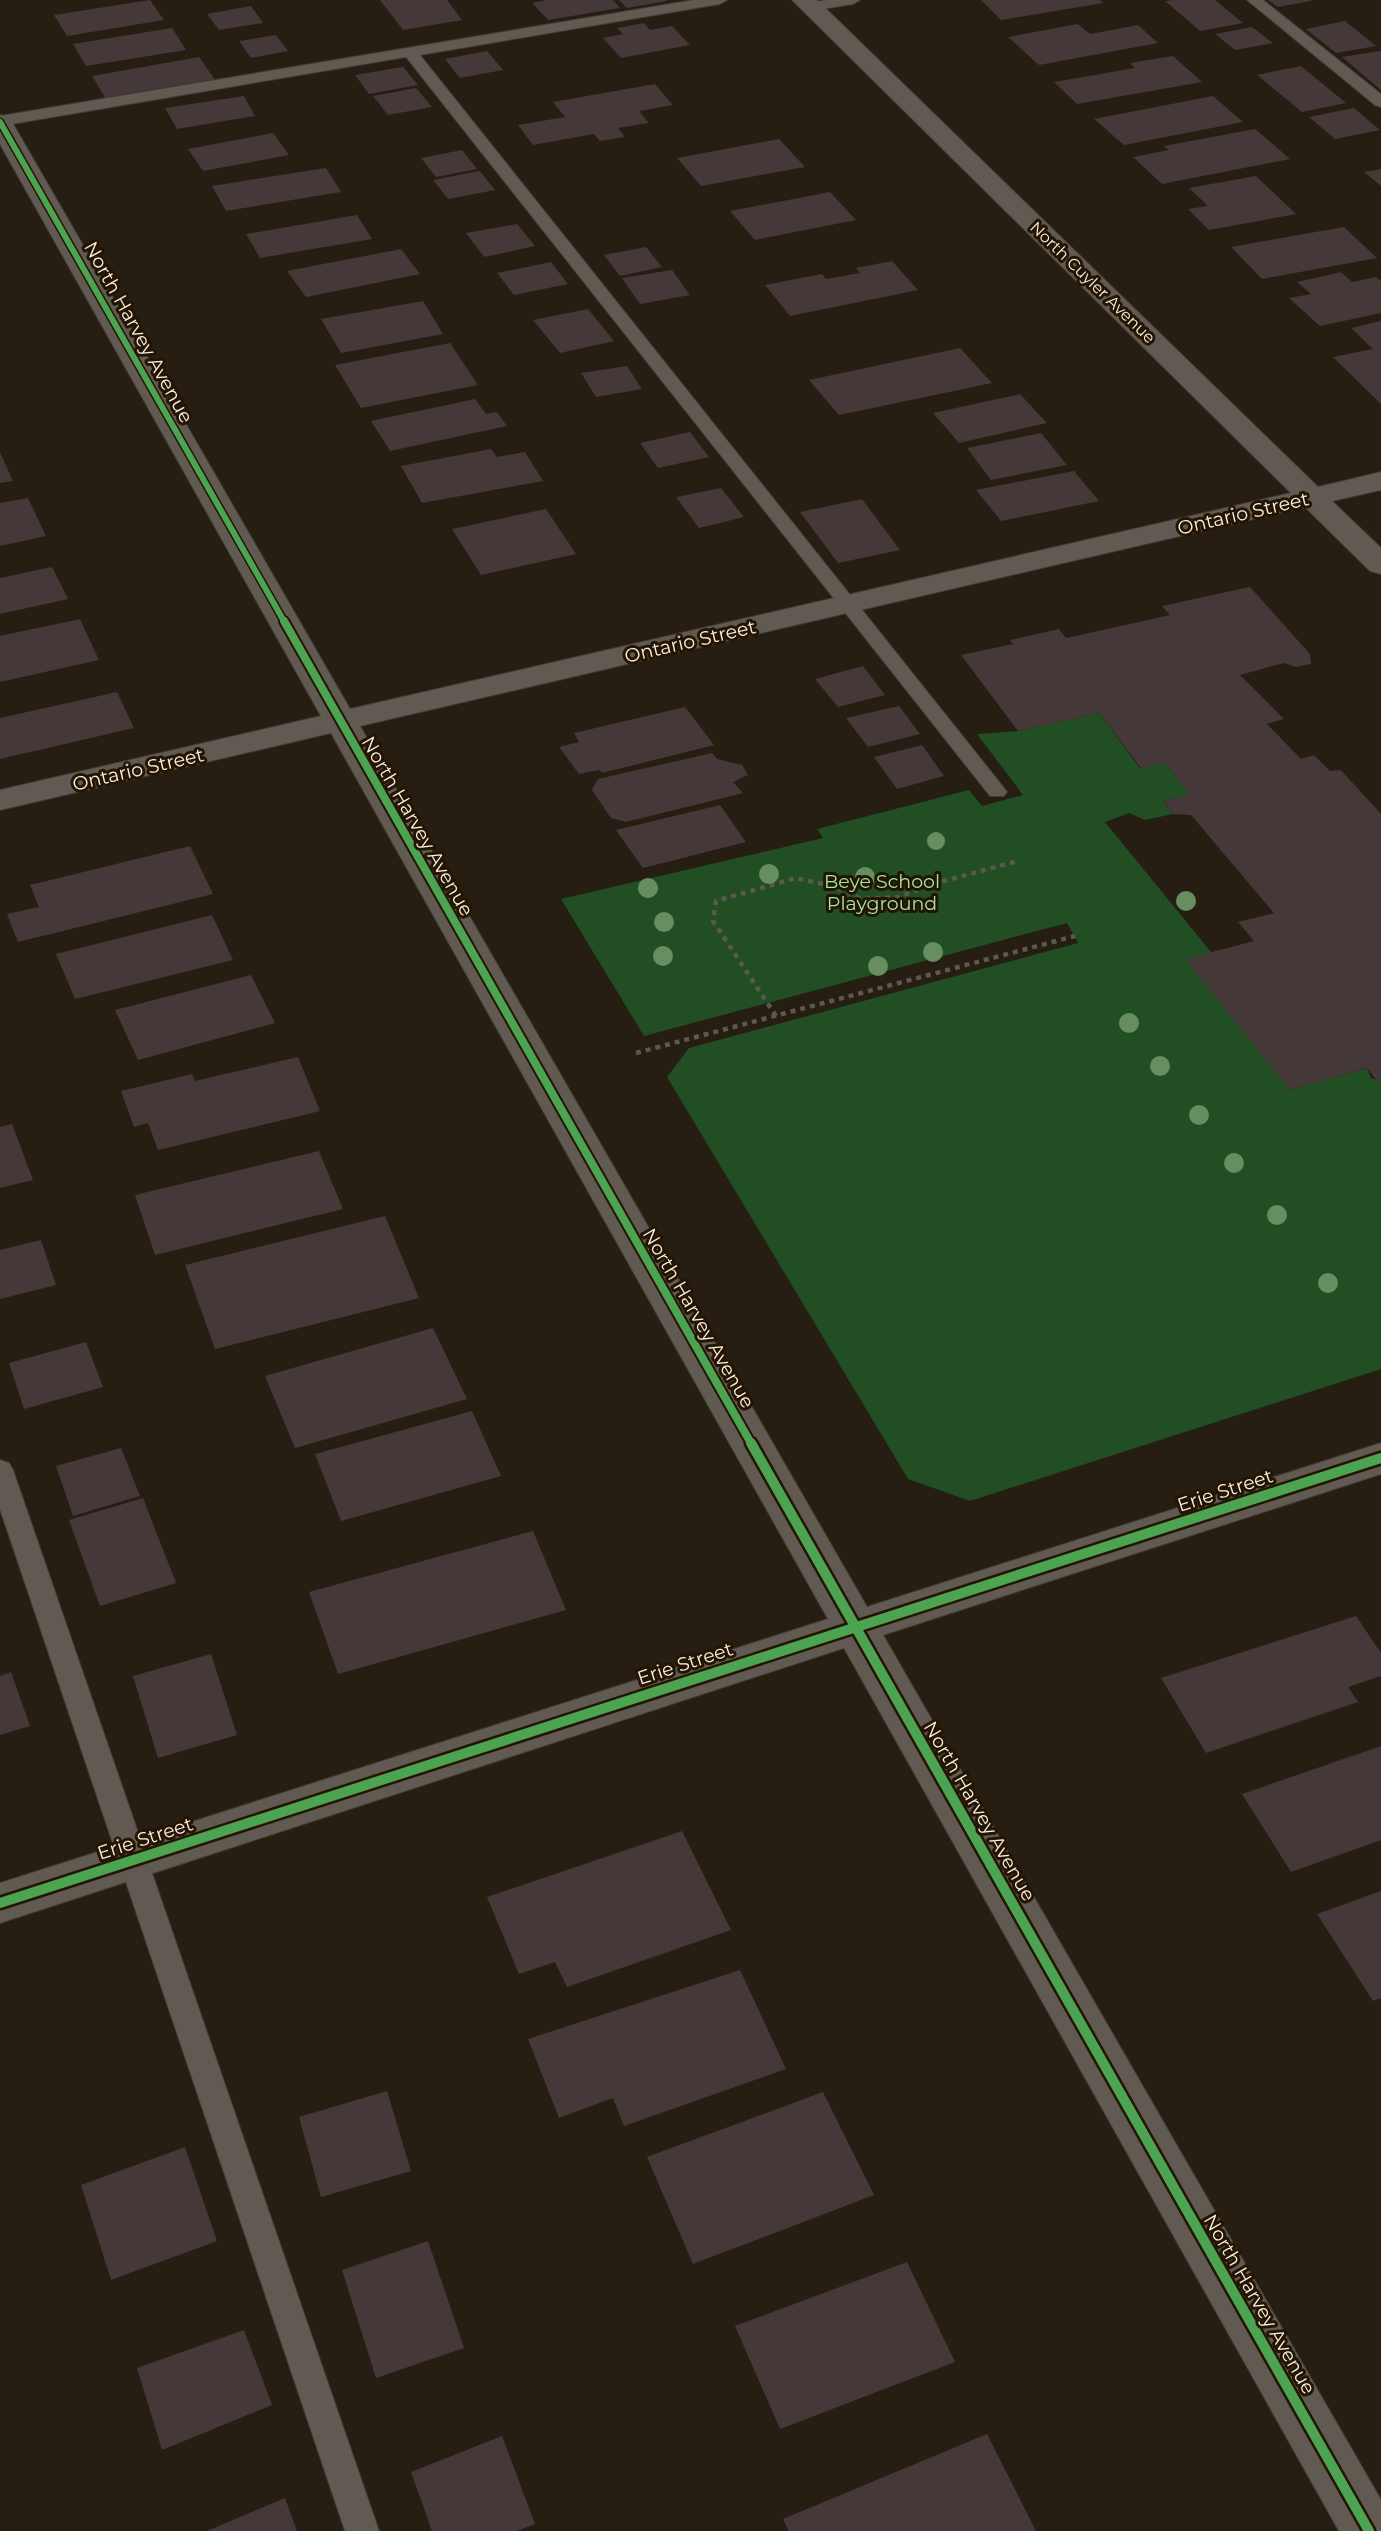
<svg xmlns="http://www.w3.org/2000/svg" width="1381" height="2531" viewBox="0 0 1381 2531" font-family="Montserrat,sans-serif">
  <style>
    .green { fill: #214e22 }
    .building { fill: #453839 }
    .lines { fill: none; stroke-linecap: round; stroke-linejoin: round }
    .lane-casing { stroke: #413b33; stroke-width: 2 }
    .street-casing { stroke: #413b33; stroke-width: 2 }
    .path { stroke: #5d584f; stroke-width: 4.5; stroke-dasharray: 5 5; stroke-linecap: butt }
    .lane { fill: #615a52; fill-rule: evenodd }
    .street { fill: #615a52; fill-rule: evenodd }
    .cycleway-far2-casing { stroke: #241503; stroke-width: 9 }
    .cycleway-far1-casing { stroke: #241503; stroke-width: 12 }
    .cycleway-casing { stroke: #241503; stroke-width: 15 }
    .cycleway-far2 { stroke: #4ca352; stroke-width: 6 }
    .cycleway-far1 { stroke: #4ca352; stroke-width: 8 }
    .cycleway { stroke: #4ca352; stroke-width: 10 }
    .tree { fill: #678e60 }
    .labels { text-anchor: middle; stroke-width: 6; stroke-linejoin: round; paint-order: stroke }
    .far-street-label { font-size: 16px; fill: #f9efe2; stroke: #241503 }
    .street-label { font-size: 19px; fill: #f9efe2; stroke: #241503 }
    .park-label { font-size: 19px; fill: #9de99f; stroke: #241503 }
  </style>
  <rect width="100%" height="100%" fill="#261e12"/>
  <path class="green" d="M1099 713 1140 768 1165 763 1190 795 1163 801 1173 814 1145 820 1129 813 1105 822 1211 952 1186 960 1290 1090 1367 1068 1371 1078 1381 1081V1369L970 1501 908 1479 667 1077 689 1048 1078 943 1067 923 644 1036 561 899 823 838 817 829 969 790 982 806 1023 795 977 734 1018 731Z"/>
  <path class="building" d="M150 0 164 20 67 36 54 15Z
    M380 0H447L462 20 403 30Z
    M547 0H613L620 8 548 20 532 3Z
    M619 0H667V1L627 8Z
    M981 0H1100L1103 3 1001 20Z
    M1174 0H1215L1243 23 1200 31 1165 1Z
    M1268 0H1311V1L1278 7Z
    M251 6 263 23 219 30 207 14Z
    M1345 21 1376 46 1336 53 1306 29Z
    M644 23 650 30 672 26 690 45 621 58 603 38 623 34 617 28Z
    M1078 24 1090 34 1138 25 1158 43 1039 65 1008 37Z
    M1252 27 1273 43 1235 50 1215 34Z
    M172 28 186 50 86 66 73 44Z
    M276 35 288 51 251 58 239 41Z
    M487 51 503 70 460 78 445 59Z
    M1380 51 1381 52V90L1342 57Z
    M1173 56 1202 82 1077 104 1054 82 1135 68 1130 63Z
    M199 57 215 80 106 99 92 76Z
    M1301 66 1346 103 1302 112 1257 75Z
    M403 67 418 85 369 94 355 75Z
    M655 84 673 105 639 111 649 123 618 128 625 137 600 141 594 134 533 145 518 125 565 117 553 102Z
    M416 88 432 107 388 115 373 96Z
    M244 96 255 116 177 129 165 108Z
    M1213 96 1243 122 1124 145 1094 119Z
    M1354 108 1380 130 1335 139 1309 117Z
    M1255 129 1290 159 1162 184 1133 157 1169 150 1164 146Z
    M273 133 289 155 203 171 188 149Z
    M779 139 805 167 701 186 677 158Z
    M462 150 477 169 436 177 421 158Z
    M326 168 341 192 226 211 212 186Z
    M1381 169V186L1364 172Z
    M480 171 495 190 448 199 433 180Z
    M1256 176 1296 214 1209 230 1188 209 1208 206 1189 188Z
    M830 192 856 220 755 240 730 211Z
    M357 215 372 239 260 258 246 234Z
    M517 224 535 246 484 257 466 233Z
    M1344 227 1377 258 1262 279 1231 247Z
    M646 247 662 267 620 276 604 255Z
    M401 249 420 274 306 297 287 271Z
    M892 261 918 290 790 316 765 285 822 274 826 279 860 273 856 268Z
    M551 262 568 284 514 295 497 273Z
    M672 270 690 295 640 304 622 278Z
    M1341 272 1352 282 1376 277 1381 281V313L1320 326 1289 298 1311 294 1297 282Z
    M423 301 443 334 341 353 321 319Z
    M588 309 614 341 560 353 533 320Z
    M1381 321V404L1333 357 1373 349 1351 328Z
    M450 343 478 385 361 408 335 365Z
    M960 348 992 383 839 415 809 380Z
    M627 366 642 389 596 397 581 373Z
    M1020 394 1047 423 959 443 933 413Z
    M475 399 486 414 497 412 507 426 390 451 371 421Z
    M690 432 709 457 658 468 640 443Z
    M1041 433 1067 465 991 480 967 448Z
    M491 449 497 457 525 452 543 481 422 503 401 466Z
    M0 452 13 481 0 483Z
    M1074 471 1099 501 1001 521 976 490Z
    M721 488 744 517 699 528 676 497Z
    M28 498 46 536 0 546V503Z
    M862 499 900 550 838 563 800 512Z
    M546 509 576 554 481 575 452 529Z
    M52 567 68 599 0 614V578Z
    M1250 587 1310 654 1311 664 1296 667 1284 663 1240 675 1284 719 1267 724 1301 759 1314 755 1330 771 1341 770 1381 814V1081L1378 1082 1367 1068 1290 1090 1185 959 1254 941 1238 922 1274 913 1191 815 1173 814 1163 801 1190 795 1165 763 1141 768 1099 713 1018 731 961 655 1013 644 1010 640 1059 629 1066 638 1170 615 1162 606Z
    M80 619 99 660 0 682V636Z
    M863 666 885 695 838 707 815 679Z
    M117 692 134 728 0 759V718Z
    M899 706 920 734 868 747 846 718Z
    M685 707 714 745 602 773 599 770 579 774 559 747 579 742 574 733Z
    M922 745 944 776 897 789 874 757Z
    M712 753 717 759 742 765 748 775 733 782 743 793 626 822 611 818 592 790 598 779Z
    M720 805 746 842 643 868 616 830Z
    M190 846 213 894 18 942 7 914 39 907 30 885Z
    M212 915 233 960 75 999 56 954Z
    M251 975 275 1023 138 1060 115 1010Z
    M298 1057 320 1111 158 1150 148 1123 134 1127 121 1091 192 1074 195 1081Z
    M12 1124 33 1180 0 1188V1127Z
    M319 1151 343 1209 155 1255 135 1195Z
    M385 1216 419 1298 215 1349 185 1265Z
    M41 1240 56 1285 0 1299V1250Z
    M433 1328 467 1399 295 1448 265 1376Z
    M86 1342 103 1387 24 1409 9 1363Z
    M472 1411 501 1476 341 1521 315 1454Z
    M121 1448 140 1496 73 1516 56 1466Z
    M143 1498 176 1583 100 1606 69 1520Z
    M533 1531 566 1610 338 1674 309 1592Z
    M1356 1616 1381 1653V1676L1348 1687 1358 1702 1206 1753 1161 1678Z
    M211 1654 237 1735 158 1758 133 1676Z
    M11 1672 30 1726 0 1735V1676Z
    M1381 1746V1840L1291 1872 1242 1794Z
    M682 1831 731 1930 567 1987 555 1962 519 1974 487 1897Z
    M1381 1891V1998L1373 2001 1317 1914Z
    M740 1970 786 2069 624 2126 613 2098 559 2118 528 2039Z
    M387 2091 411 2171 321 2197 299 2117Z
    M823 2092 874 2195 693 2264 647 2157Z
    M185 2147 217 2241 111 2280 81 2185Z
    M428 2241 464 2348 376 2378 342 2270Z
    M907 2262 955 2362 780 2429 735 2326Z
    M244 2330 272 2405 162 2450 137 2368Z
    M987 2434 1036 2531H789L783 2519Z
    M502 2436 535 2524 517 2531H432L411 2472Z
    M285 2498 297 2531H207Z"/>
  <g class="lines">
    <g class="lane-casing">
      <path id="lane" d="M694 0H727L720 4 420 55 1004 788 1007 792 1004 796H990L406 57 0 126V116Z
        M826 0H860L853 4 811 11 804 7 806 4Z
        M1247 0H1263L1381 94V107L1375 105Z
        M0 1460 9 1463 13 1470 379 2531H345L0 1509Z"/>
    </g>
    <g class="street-casing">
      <path id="street" d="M792 0H817L1318 487 1381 472V490L1332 501 1381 548V574L1370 571 1305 507 360 726 867 1607 1381 1443V1474L883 1635 1381 2500V2531H1339L844 1648 0 1923V1883L828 1619 331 733 0 810V790L321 716 0 144V115L9 117 12 122 350 709 1291 493Z"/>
    </g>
    <path class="path" d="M776 1016 713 921 716 901 796 878 832 886 862 899 898 897 940 882 1018 861
      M636 1053 1075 936"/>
    <use href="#lane" class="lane"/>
    <use href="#street" class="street"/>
    <g class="cycleway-far2-casing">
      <path id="cycleway-far2" d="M0 122 285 623"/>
    </g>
    <g class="cycleway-far1-casing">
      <path id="cycleway-far1" d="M284 621 752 1445"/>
    </g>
    <g class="cycleway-casing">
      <path id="cycleway" d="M751 1443 1369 2531
        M0 1903 1381 1458"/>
    </g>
    <use href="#cycleway-far2" class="cycleway-far2"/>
    <use href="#cycleway-far1" class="cycleway-far1"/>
    <use href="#cycleway" class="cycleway"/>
  </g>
  <g class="tree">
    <circle cx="936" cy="841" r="9"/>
    <circle cx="769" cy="874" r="10"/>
    <circle cx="865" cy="877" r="10"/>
    <circle cx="648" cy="888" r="10"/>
    <circle cx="1186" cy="901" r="10"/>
    <circle cx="664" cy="922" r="10"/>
    <circle cx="933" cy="952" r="10"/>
    <circle cx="663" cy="956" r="10"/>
    <circle cx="878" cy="966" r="10"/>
    <circle cx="1129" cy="1023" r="10"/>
    <circle cx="1160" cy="1066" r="10"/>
    <circle cx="1199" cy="1115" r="10"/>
    <circle cx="1234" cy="1163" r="10"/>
    <circle cx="1277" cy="1215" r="10"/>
    <circle cx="1328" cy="1283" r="10"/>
  </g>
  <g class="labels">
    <g class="far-street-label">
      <text transform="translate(1093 282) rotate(44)" y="6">North Cuyler Avenue</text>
    </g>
    <g class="street-label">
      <text transform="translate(139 332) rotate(61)" y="7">North Harvey Avenue</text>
      <text transform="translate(1243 513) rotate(-13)" y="7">Ontario Street</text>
      <text transform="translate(690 641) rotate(-13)" y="7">Ontario Street</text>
      <text transform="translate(138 769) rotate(-13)" y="7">Ontario Street</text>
      <text transform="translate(418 826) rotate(60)" y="7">North Harvey Avenue</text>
      <text transform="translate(699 1318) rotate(60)" y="7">North Harvey Avenue</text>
      <text transform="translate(1225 1490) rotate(-18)" y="7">Erie Street</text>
      <text transform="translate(685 1663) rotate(-18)" y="7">Erie Street</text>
      <text transform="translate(980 1811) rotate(60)" y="7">North Harvey Avenue</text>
      <text transform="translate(145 1838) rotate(-18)" y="7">Erie Street</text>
      <text transform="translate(1260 2304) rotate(60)" y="7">North Harvey Avenue</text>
    </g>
    <g class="park-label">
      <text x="882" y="888">Beye School<tspan x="882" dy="22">Playground</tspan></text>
    </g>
  </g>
</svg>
